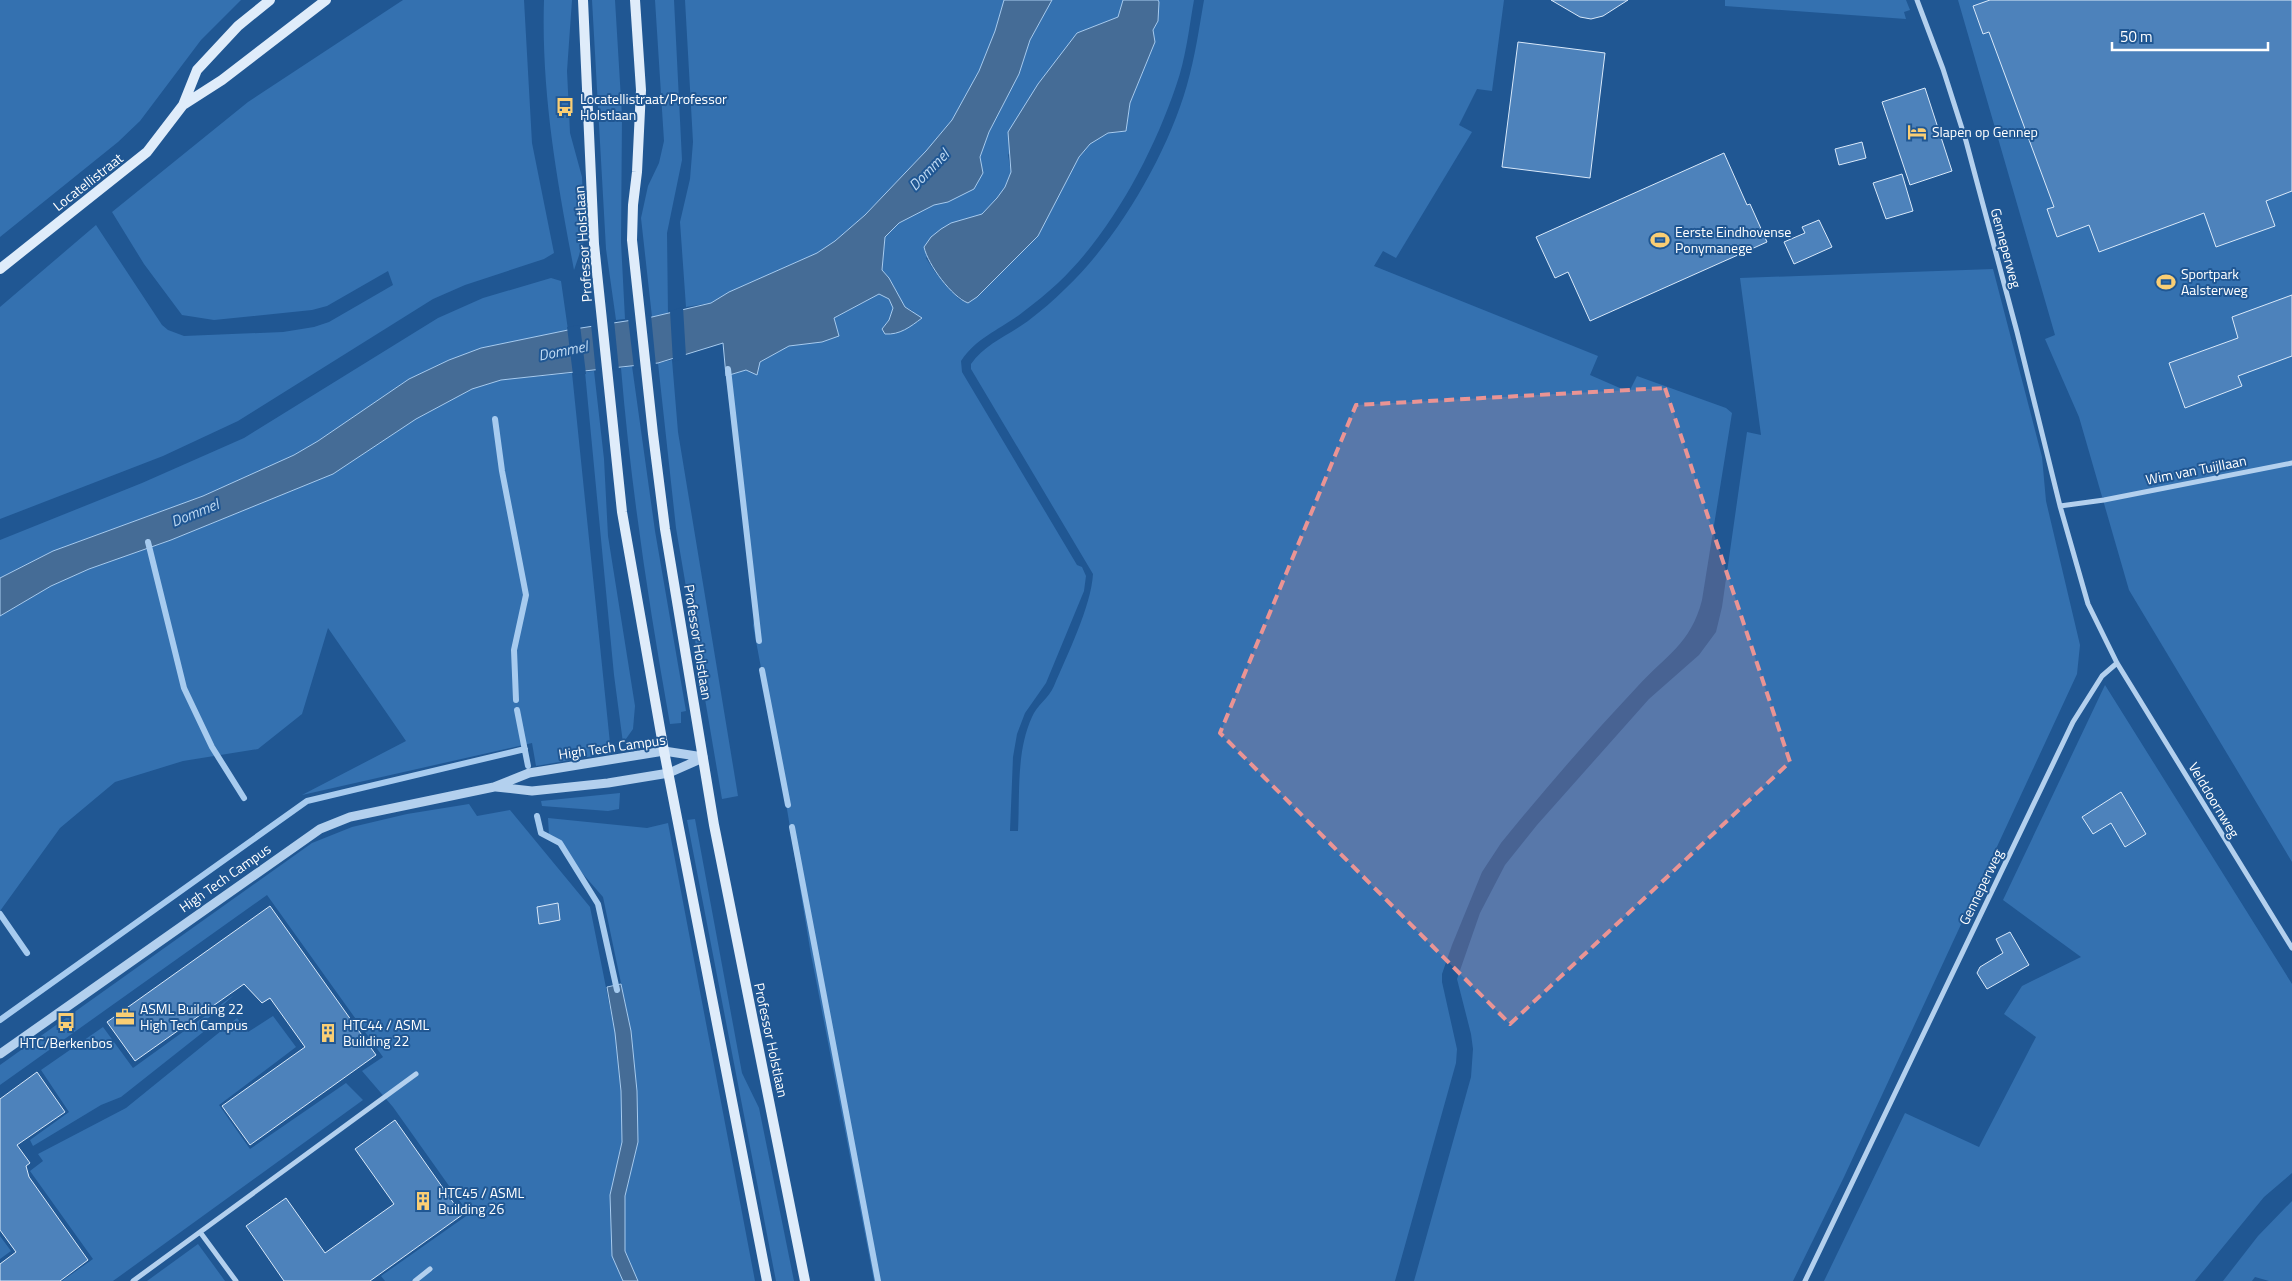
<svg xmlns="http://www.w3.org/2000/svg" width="2292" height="1281" viewBox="0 0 2292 1281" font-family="'Titillium Web',sans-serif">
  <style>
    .green { fill: #3471b0 }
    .water { fill: #456c96; stroke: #a7cbef }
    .pier { fill: #205793 }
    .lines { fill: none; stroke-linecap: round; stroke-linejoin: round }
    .stream { stroke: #a7cbef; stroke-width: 6 }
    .building { fill: #4d82bb; stroke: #d9e9fa }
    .minor { stroke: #b3d0ee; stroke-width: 5 }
    .tertiary { stroke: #b3d0ee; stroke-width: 9 }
    .secondary { stroke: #dfecfa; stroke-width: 10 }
    .marked { fill: #ea9494; fill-opacity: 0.2; stroke: #ea9494; stroke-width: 4; stroke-dasharray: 10 6; stroke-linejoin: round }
    .labels { text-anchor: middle; stroke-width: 4; stroke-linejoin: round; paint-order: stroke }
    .poi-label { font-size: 14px; fill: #fff; stroke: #205793; text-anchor: start }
    .street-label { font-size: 14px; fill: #fff; stroke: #205793 }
    .water-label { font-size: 15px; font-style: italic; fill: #bfdaf4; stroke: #205793 }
  </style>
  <rect width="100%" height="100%" fill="#205793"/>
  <path class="green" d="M0 0H241L201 40 140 121 118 142 0 237Z
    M403 0H524L532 143 554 253 544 259 465 285 433 299 238 421 163 456 0 519V307L96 225 162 325 168 330 184 336 283 332 314 327 329 322 393 285 388 271 327 306 312 310 214 320 182 315 144 264 112 212 248 102Z
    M544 0H572L567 71 570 133 582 177 585 238 574 270C557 181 541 92 544 0Z
    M592 0H615L622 116 621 242 625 319 616 320 606 249Z
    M655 0H674L682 160 667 233 668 314 652 317 641 218 648 186 659 163 664 141Z
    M685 0H1004L995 31 979 71 952 120 926 151 865 215 835 241 817 253 729 292 711 303 686 307 680 222 690 179 693 142Z
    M1052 0H1123L1119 17 1077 33 1008 155 1011 172 1005 187 997 198 982 214 951 223 926 258 935 272 960 300 1038 236 1079 157 1090 143 1108 133 1126 130 1130 103 1155 42 1153 30 1158 21V0H1194C1189 28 1186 58 1176 86 1153 154 1111 233 1058 283 1047 293 1035 303 1023 312 1000 330 978 336 961 361L962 372 1077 565 1082 567 1086 576 1084 591 1046 683 1025 713 1017 734 1013 757 1010 831H1018C1020 794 1016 752 1032 717 1037 705 1049 698 1054 686 1067 655 1091 607 1093 574L971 369V364C985 344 1009 335 1028 321 1041 311 1054 300 1065 289 1118 239 1167 155 1187 85 1195 57 1199 29 1204 0H1504L1492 91 1477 89 1459 125 1472 132 1396 258 1383 251 1374 266 1598 356 1590 375 1629 392 1637 376 1726 408 1732 413 1702 600C1691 644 1665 656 1637 687 1590 737 1544 790 1501 843L1482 872 1452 945 1442 974V982L1457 1049 1456 1063 1395 1281H874L810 949 784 791 753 625 755 615 726 376 746 370 789 346 822 342 839 336 834 318 879 294 889 299 893 308 889 320 882 329 913 311 905 307 889 278 882 270 885 237 899 223 934 205 948 202 983 173 980 157 989 132 1019 74 1030 40Z
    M1725 0H1906L1910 10 1904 12 1906 19 1725 6Z
    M1958 0H2292V862L2129 590 2079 417 2045 339 2055 335Z
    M1993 269 2042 457 2046 501 2080 645 2077 674 1844 1177 1793 1281H1414L1471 1077 1473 1049 1471 1034 1457 979 1480 913 1505 865 1537 825 1649 699 1699 655 1716 632 1722 607 1747 432 1761 435 1740 278Z
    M551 278 561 281 568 330 481 348 449 360 409 379 318 441 294 455 203 496 53 551 0 578V540L142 483 244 438 438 318 483 298Z
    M672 360 678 432 738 796 722 799 676 528 658 363Z
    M632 366 655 531 686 711 681 712V723L670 724C649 606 631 488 621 368Z
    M594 371 604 459 608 536 635 706 633 729 623 743 614 675 585 372Z
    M572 373 611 753 536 766 532 743 302 795 406 741 328 628 302 714 258 749 183 761 115 782 60 828 0 911V616L51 586 89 569 171 540 333 474 416 419 472 389 501 380Z
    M2105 685 2292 984V1173L2264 1197 2195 1281H1824L1905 1113 1979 1147 2036 1037 2004 1014 2022 986 2081 957 2003 900Z
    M620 793 619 809 608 811 542 806 541 801Z
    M469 804 477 816 510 810 590 907 615 1033 621 1091 622 1142 610 1195 612 1256 623 1281H385L381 1276 469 1214 393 1107 362 1071 383 1057 267 895 0 1085V1065L312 843 352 827 407 814Z
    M548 818 647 828 668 823 755 1281H638L625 1251V1196L638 1142 637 1091 631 1031 603 897 549 835Z
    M695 819 742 1073 759 1108 794 1281H776L687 820Z
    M234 995 203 1023 207 1029 121 1097 101 1105 33 1146 30 1140 69 1112 41 1070 103 1027 133 1068Z
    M273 1016 296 1047 219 1105 250 1149 346 1083 363 1100 113 1281H62L93 1259 30 1171 43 1161 38 1154 126 1108 237 1018 248 1032Z
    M2292 1201V1281H2269L2255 1277 2252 1281H2223L2258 1236Z
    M0 1236 11 1251 0 1259Z
    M198 1244 225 1281H147Z"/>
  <path class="water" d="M1004 0H1052L1030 40 1019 74 989 132 980 157 983 173 974 189 948 202 934 205 899 223 885 237 882 270 889 278 905 307 922 318C910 327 900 335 885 334L882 329 889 320 893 308 889 299 879 294 834 318 839 336 822 342 789 346 760 362 757 375 746 370 726 376 723 343 658 363 501 380 472 389 416 419 333 474 171 540 89 569 51 586 0 616V578L53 551 203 496 294 455 318 441 409 379 449 360 481 348 568 330 652 317 711 303 729 292 817 253 835 241 865 215 926 151 952 120 979 71 995 31Z
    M1123 0H1158L1159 2 1158 21 1153 30 1155 42 1130 103 1126 131 1108 133 1090 144 1079 157 1038 236 977 297 968 303C952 297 928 265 924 247L931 237 941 229 951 223 982 214 997 198 1005 187 1011 172 1008 132 1038 84 1077 33 1118 17Z
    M621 984 631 1031 637 1091 638 1142 625 1196V1251L638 1281H623L612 1256 610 1195 622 1142 621 1091 615 1033 607 987Z"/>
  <path class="pier" d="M683 307 686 357 673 362 670 311Z
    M651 315 656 366 634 368 628 318Z
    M614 320 619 370 596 373 591 324Z
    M580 325 586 374 573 375 567 327Z"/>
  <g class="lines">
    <path class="stream" d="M728 369 759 641
      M495 419 502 471 526 595 514 650 516 700
      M148 542 184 688 212 747 244 798
      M762 670 788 805
      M517 710 528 766
      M537 816 541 833 560 843 598 904 617 990
      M792 827 878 1281
      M0 914 27 953
      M0 1020 307 801 525 749"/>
  </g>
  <path class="building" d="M1551 0H1628L1603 16 1591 19 1580 17Z
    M1990 0H2292V191L2266 201 2275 226 2216 247 2204 213 2099 252 2089 225 2057 237 2047 209 2054 207 1989 32 1983 34 1973 6Z
    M1518 42 1605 53 1590 178 1502 167Z
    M1925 88 1952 171 1910 185 1882 102Z
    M1862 142 1866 158 1839 165 1835 149Z
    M1724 153 1747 205 1750 204 1767 242 1590 321 1568 272 1555 278 1536 237Z
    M1902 174 1913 211 1886 219 1873 183Z
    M1819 220 1832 247 1794 264 1784 242 1805 233 1802 227Z
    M2292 295V356L2238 376 2242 386 2185 408 2169 363 2238 338 2232 317Z
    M2121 792 2146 834 2125 847 2111 823 2093 834 2082 817Z
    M558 903 560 920 539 924 537 907Z
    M270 906 376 1055 250 1145 222 1106 305 1047 270 998 262 1003 244 984 135 1061 107 1022Z
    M2010 932 2029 965 1987 989 1977 973 1980 967 2003 953 1996 939Z
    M37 1072 65 1112 17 1145 30 1163 26 1166 29 1177 88 1260 60 1281H0V1264L16 1252 0 1230V1099Z
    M395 1120 462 1215 370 1281H284L246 1226 286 1198 325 1253 394 1204 355 1149Z"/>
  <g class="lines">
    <path class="minor" d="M1917 0 1943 69 1966 141 2017 332 2060 506 2088 604 2117 663 2292 948
      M2060 506 2104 500 2292 463
      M200 1232 236 1281
      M133 1281 416 1074
      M415 1281 430 1269
      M1805 1281 2073 722 2102 676 2117 663"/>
    <path class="tertiary" d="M496 787 532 791 608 783 669 773 703 758
      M0 1054 320 829 350 817 494 787 529 773 664 751 703 757"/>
    <path class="secondary" d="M583 0 594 244 622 512 664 751 767 1281
      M635 0 641 90 637 172 633 205 632 240 653 434 665 529 714 825 805 1281
      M183 105 222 80 326 0
      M0 269 147 152 183 105 197 70 238 26 270 0"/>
  </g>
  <path class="marked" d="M1665 388 1790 762 1510 1024 1220 733 1356 405Z"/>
  <defs>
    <g id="bus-bare" transform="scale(1.5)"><path d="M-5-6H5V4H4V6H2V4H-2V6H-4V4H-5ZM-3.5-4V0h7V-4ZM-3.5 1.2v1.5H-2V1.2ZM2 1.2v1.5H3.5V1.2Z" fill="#face74" stroke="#205793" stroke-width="2.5" paint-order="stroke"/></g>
    <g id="hotel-bare" transform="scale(1.5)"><path d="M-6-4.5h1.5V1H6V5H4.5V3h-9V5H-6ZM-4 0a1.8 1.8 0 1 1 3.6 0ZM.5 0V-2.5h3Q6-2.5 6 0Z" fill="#face74" stroke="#205793" stroke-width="2.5" paint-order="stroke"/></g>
    <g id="stadium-bare" transform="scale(1.5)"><path d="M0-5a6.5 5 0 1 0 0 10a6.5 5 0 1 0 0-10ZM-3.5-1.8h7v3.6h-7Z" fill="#face74" stroke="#205793" stroke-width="2.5" paint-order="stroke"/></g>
    <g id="office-bare" transform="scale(1.5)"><path d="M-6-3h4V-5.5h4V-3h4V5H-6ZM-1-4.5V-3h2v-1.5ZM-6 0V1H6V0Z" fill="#face74" stroke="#205793" stroke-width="2.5" paint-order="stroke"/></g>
    <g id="building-bare" transform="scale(1.5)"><path d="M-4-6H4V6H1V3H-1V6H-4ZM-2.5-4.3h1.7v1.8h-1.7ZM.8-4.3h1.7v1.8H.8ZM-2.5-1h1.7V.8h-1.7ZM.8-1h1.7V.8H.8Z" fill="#face74" stroke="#205793" stroke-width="2.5" paint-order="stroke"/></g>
  </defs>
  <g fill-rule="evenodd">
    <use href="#bus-bare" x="565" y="107"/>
    <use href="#hotel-bare" x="1917" y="132"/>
    <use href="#stadium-bare" x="1660" y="240"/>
    <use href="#stadium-bare" x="2166" y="282"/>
    <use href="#office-bare" x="125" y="1017"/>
    <use href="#bus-bare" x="66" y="1022"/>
    <use href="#building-bare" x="328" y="1033"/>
    <use href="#building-bare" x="423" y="1201"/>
  </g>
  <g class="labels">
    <g class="poi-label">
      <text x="580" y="104">Locatellistraat/Professor<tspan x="580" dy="16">Holstlaan</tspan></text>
      <text x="1932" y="137">Slapen op Gennep</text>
      <text x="1675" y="237">Eerste Eindhovense<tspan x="1675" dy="16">Ponymanege</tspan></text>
      <text x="2181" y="279">Sportpark<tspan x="2181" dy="16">Aalsterweg</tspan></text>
      <text x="140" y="1014">ASML Building 22<tspan x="140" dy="16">High Tech Campus</tspan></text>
      <text x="343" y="1030">HTC44 / ASML<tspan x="343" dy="16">Building 22</tspan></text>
      <text x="66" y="1048" text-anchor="middle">HTC/Berkenbos</text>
      <text x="438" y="1198">HTC45 / ASML<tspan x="438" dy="16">Building 26</tspan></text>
    </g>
    <g class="street-label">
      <text transform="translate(88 182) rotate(-38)" y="5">Locatellistraat</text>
      <text transform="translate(583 244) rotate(-94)" y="5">Professor Holstlaan</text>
      <text transform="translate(2006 248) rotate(75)" y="5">Genneperweg</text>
      <text transform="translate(2196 470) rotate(-11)" y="5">Wim van Tuijllaan</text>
      <text transform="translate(698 642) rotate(81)" y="5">Professor Holstlaan</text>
      <text transform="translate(612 747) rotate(-8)" y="5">High Tech Campus</text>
      <text transform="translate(2214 800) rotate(59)" y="5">Velddoornweg</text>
      <text transform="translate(225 878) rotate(-35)" y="5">High Tech Campus</text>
      <text transform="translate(1981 887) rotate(-64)" y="5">Genneperweg</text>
      <text transform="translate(771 1040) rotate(78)" y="5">Professor Holstlaan</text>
    </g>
    <g class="water-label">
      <text transform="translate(929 170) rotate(-46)" y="5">Dommel</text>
      <text transform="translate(563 351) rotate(-11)" y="5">Dommel</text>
      <text transform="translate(195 513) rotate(-22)" y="5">Dommel</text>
    </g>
  </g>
  <path d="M2112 42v8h156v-8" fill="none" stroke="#ffffff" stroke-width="2.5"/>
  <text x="2120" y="42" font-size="15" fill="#ffffff" stroke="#205793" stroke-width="4" paint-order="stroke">50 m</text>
</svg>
